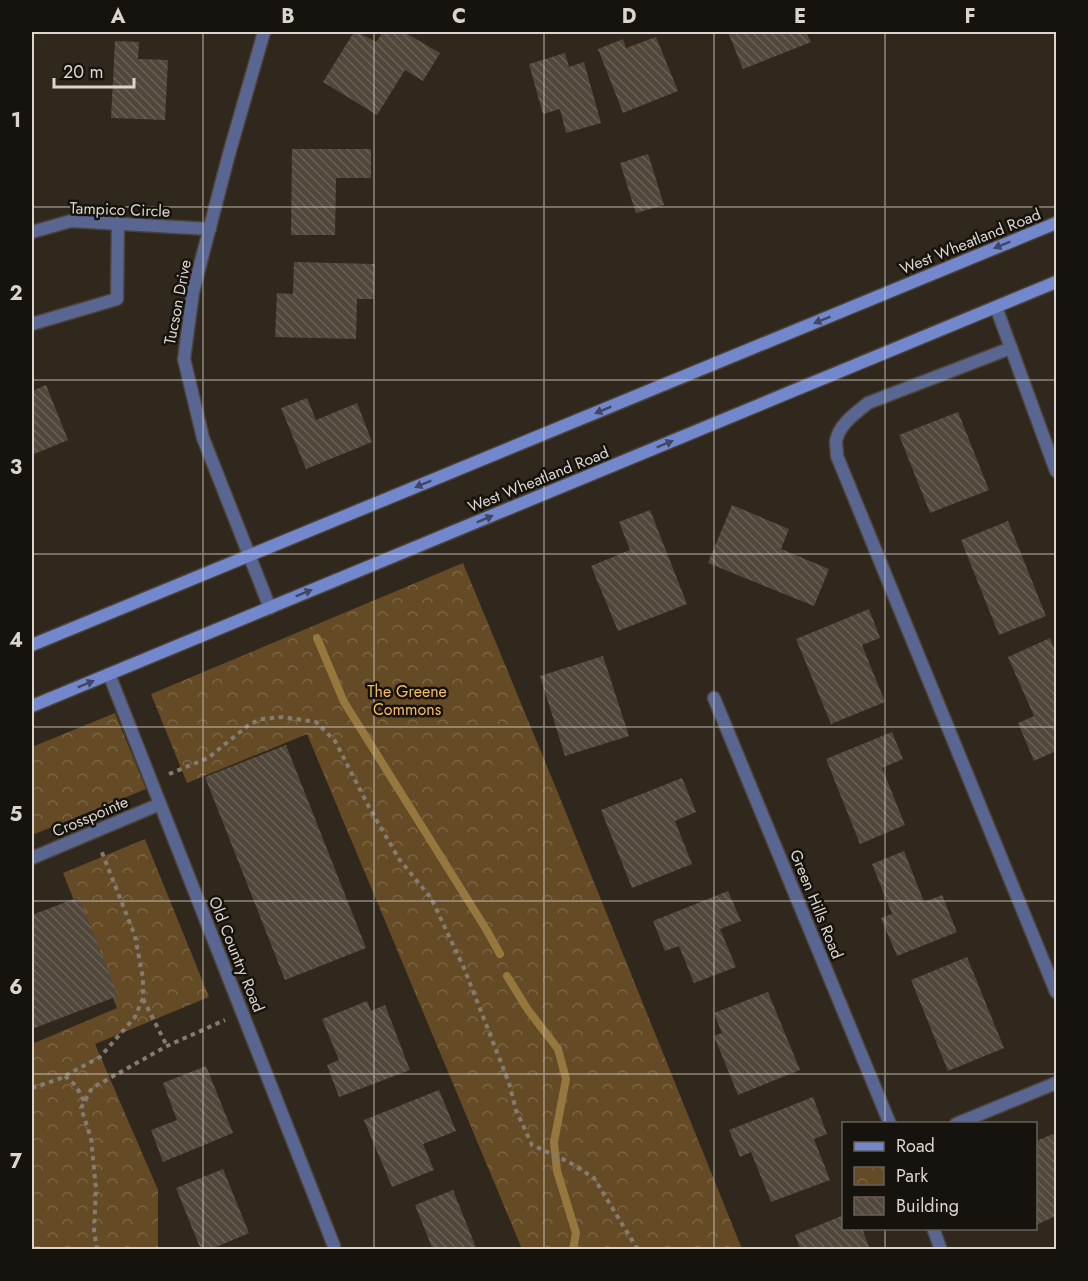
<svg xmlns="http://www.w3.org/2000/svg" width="1088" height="1281" viewBox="0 0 1088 1281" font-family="Jost,sans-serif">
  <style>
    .park { fill: url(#park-crowns) }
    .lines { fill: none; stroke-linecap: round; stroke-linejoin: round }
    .stream { stroke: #96773e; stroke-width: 8 }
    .building { fill: url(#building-back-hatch) }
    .lane-casing { stroke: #4c4439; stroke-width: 15 }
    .street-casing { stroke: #4c4439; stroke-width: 15 }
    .secondary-casing { stroke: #4c4439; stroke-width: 15 }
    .path { stroke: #837c72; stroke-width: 4; stroke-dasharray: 4.5 4.5; stroke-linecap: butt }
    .lane { stroke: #596692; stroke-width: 12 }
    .street { stroke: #596692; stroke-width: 12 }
    .secondary { stroke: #7387cd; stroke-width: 12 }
    .oneway { fill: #404763 }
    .grid { fill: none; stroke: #dbd5ce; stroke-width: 1.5; stroke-opacity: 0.55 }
    .labels { text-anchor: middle; stroke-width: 5; stroke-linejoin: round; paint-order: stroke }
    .street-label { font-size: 16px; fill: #dbd5ce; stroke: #16120d }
    .park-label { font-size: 16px; fill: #f8ba5f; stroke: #16120d }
    .neatline { fill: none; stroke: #dbd5ce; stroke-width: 2 }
    .grid-label { font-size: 20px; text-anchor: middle; font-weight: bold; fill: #dbd5ce }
  </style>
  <defs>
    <pattern id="park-crowns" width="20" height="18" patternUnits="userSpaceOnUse" patternTransform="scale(1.5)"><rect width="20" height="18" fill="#654b25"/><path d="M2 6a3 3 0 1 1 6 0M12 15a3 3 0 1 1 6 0" fill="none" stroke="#7a6443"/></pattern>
    <pattern id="building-back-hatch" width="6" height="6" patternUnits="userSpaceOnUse" patternTransform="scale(1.5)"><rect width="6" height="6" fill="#51473b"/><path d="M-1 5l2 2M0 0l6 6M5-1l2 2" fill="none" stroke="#696156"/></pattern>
  </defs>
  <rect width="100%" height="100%" fill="#31281d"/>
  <path class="park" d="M463 563 558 793 742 1249H522L307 734 187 783 151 694Z
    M115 713 146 789 32 835V747Z
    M145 839 209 997 95 1044 158 1190V1249H32V1044L117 1008 63 873Z"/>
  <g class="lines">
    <path class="stream" d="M317 638 344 702 486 929 500 954
      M507 976 528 1010 558 1049 566 1079 554 1142 557 1171 576 1233 573 1250"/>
  </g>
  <path class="building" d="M354 32H358L376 42 383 32H404L440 53 423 81 405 70 377 115 323 82Z
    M728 32H806L811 42 743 69Z
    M656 37 678 91 623 113 598 49 623 39 626 48Z
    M115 41 139 42 138 59 168 60 165 120 111 118Z
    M565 53 569 67 584 62 601 123 566 133 560 109 543 114 529 64Z
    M292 149H371V178H336L335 235H291Z
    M648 154 664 205 636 213 620 163Z
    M294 262 375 264 374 299H357L356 339 275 337 277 293 293 294Z
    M46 385 68 440 32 455V391Z
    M307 398 316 420 357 403 372 442 306 469 281 408Z
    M958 412 989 490 930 513 899 435Z
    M732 505 789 529 781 549 829 569 814 606 708 563Z
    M650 510 687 604 618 631 591 566 630 550 619 522Z
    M1008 521 1046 616 999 635 961 540Z
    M869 609 880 638 862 645 885 702 831 724 796 639Z
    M1050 638 1056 653V751L1034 761 1018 723 1034 716 1008 657Z
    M603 656 629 736 565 756 540 676Z
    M892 732 903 759 882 768 905 825 860 844 826 759Z
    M286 745 366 948 285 980 205 777Z
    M682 778 696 812 675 821 692 864 632 888 601 810Z
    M904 851 924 902 942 895 957 932 897 956 881 918 892 914 872 864Z
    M728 891 741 921 720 929 736 967 694 983 679 946 665 951 653 921Z
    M79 897 118 996 32 1029V915Z
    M967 957 1004 1048 948 1071 911 980Z
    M768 992 800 1070 738 1095 714 1036 722 1033 714 1013Z
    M367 1001 371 1011 385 1005 410 1070 339 1097 327 1065 339 1060 322 1019Z
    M206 1066 233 1133 163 1162 151 1130 177 1120 163 1083Z
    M439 1090 456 1131 423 1144 434 1170 392 1187 364 1120Z
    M813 1097 827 1134 814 1139 830 1180 771 1202 751 1152 740 1157 729 1130Z
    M1053 1134 1056 1143V1216L1036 1225V1141Z
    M223 1169 249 1233 209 1250H201L176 1188Z
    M453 1190 477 1250H433L415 1205Z
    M844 1215V1228H862L870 1250H801L795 1235Z"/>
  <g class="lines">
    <g class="lane-casing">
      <path id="lane" d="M32 324 117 299 118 223
        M1011 348 868 403C856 413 839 424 836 441 836 445 837 451 837 456L1056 992"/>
    </g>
    <g class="street-casing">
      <path id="street" d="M264 32 229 154 193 292 184 359 203 438 270 608
        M32 232 71 221 210 229
        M996 307 1056 471
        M109 674 334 1246
        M714 698 890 1124
        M32 858 160 804
        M956 1124 1056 1083
        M933 1228 941 1250"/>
    </g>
    <g class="secondary-casing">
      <path id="secondary" d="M32 645 1056 223
        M32 706 1056 282"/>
    </g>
    <path class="path" d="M169 774 208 758 250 724 262 719 283 717 316 722 335 741 369 807 399 859 431 898 464 968 509 1083 516 1110 532 1145 569 1162 594 1178 638 1250
      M143 999 167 1046
      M65 1076 76 1086 84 1101
      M32 1088 59 1079 100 1057 135 1017 143 998V978L135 936 101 850
      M97 1250 94 1230 96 1189 91 1138 81 1108 92 1088 167 1046 225 1020"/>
    <use href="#lane" class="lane"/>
    <use href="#street" class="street"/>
    <use href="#secondary" class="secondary"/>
  </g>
  <defs><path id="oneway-solid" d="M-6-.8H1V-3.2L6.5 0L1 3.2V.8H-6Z" transform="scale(1.5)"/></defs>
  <g class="oneway">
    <use href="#oneway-solid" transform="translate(1002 245) rotate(158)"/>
    <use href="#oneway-solid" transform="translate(822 320) rotate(158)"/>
    <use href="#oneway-solid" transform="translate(603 410) rotate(158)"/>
    <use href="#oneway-solid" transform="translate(665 444) rotate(-22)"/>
    <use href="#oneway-solid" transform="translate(423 484) rotate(158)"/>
    <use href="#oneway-solid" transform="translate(485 519) rotate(-22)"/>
    <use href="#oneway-solid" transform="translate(304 593) rotate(-22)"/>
    <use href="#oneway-solid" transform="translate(86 684) rotate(-22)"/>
  </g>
  <path class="grid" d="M203 32V1250M374 32V1250M544 32V1250M714 32V1250M885 32V1124M32 207H1056M32 380H1056M32 554H1056M32 727H1056M32 901H1056M32 1074H1056M885 1228V1250"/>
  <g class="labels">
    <g class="street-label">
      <text transform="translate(120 209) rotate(2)" y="6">Tampico Circle</text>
      <text transform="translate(970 241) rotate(-22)" y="6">West Wheatland Road</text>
      <text transform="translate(177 302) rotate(-79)" y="6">Tucson Drive</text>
      <text transform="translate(538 479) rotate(-22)" y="6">West Wheatland Road</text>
      <text transform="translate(90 816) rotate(-23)" y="6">Crosspointe</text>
      <text transform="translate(817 904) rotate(68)" y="6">Green Hills Road</text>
      <text transform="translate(237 954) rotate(68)" y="6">Old Country Road</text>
    </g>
    <g class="park-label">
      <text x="407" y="697">The Greene<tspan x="407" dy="18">Commons</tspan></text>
    </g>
  </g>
  <rect width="1088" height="1281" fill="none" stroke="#16120d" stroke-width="66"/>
  <rect x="842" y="1122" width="195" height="108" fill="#16120d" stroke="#65605a" stroke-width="1.5"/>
  <rect x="854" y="1142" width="30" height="9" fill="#7387cd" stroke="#65605a" stroke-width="1.5"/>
  <text x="896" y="1152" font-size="18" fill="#dbd5ce">Road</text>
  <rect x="854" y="1167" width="30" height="18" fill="url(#park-crowns)" stroke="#65605a" stroke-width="1.5"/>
  <text x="896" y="1182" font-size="18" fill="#dbd5ce">Park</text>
  <rect x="854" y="1197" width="30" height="18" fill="url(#building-back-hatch)" stroke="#65605a" stroke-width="1.5"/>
  <text x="896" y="1212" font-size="18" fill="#dbd5ce">Building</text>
  <path d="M54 78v9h80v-9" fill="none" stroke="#dbd5ce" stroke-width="3"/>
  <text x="63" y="78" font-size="18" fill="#dbd5ce" stroke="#16120d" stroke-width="4.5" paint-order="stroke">20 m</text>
  <rect x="33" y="33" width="1022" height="1215" class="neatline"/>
  <g class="grid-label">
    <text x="118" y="23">A</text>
    <text x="288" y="23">B</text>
    <text x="459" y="23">C</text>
    <text x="629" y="23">D</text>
    <text x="800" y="23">E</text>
    <text x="970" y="23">F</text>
    <text x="16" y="127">1</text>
    <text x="16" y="300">2</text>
    <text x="16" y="474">3</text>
    <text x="16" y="647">4</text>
    <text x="16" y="821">5</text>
    <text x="16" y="994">6</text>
    <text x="16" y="1168">7</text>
  </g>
</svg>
